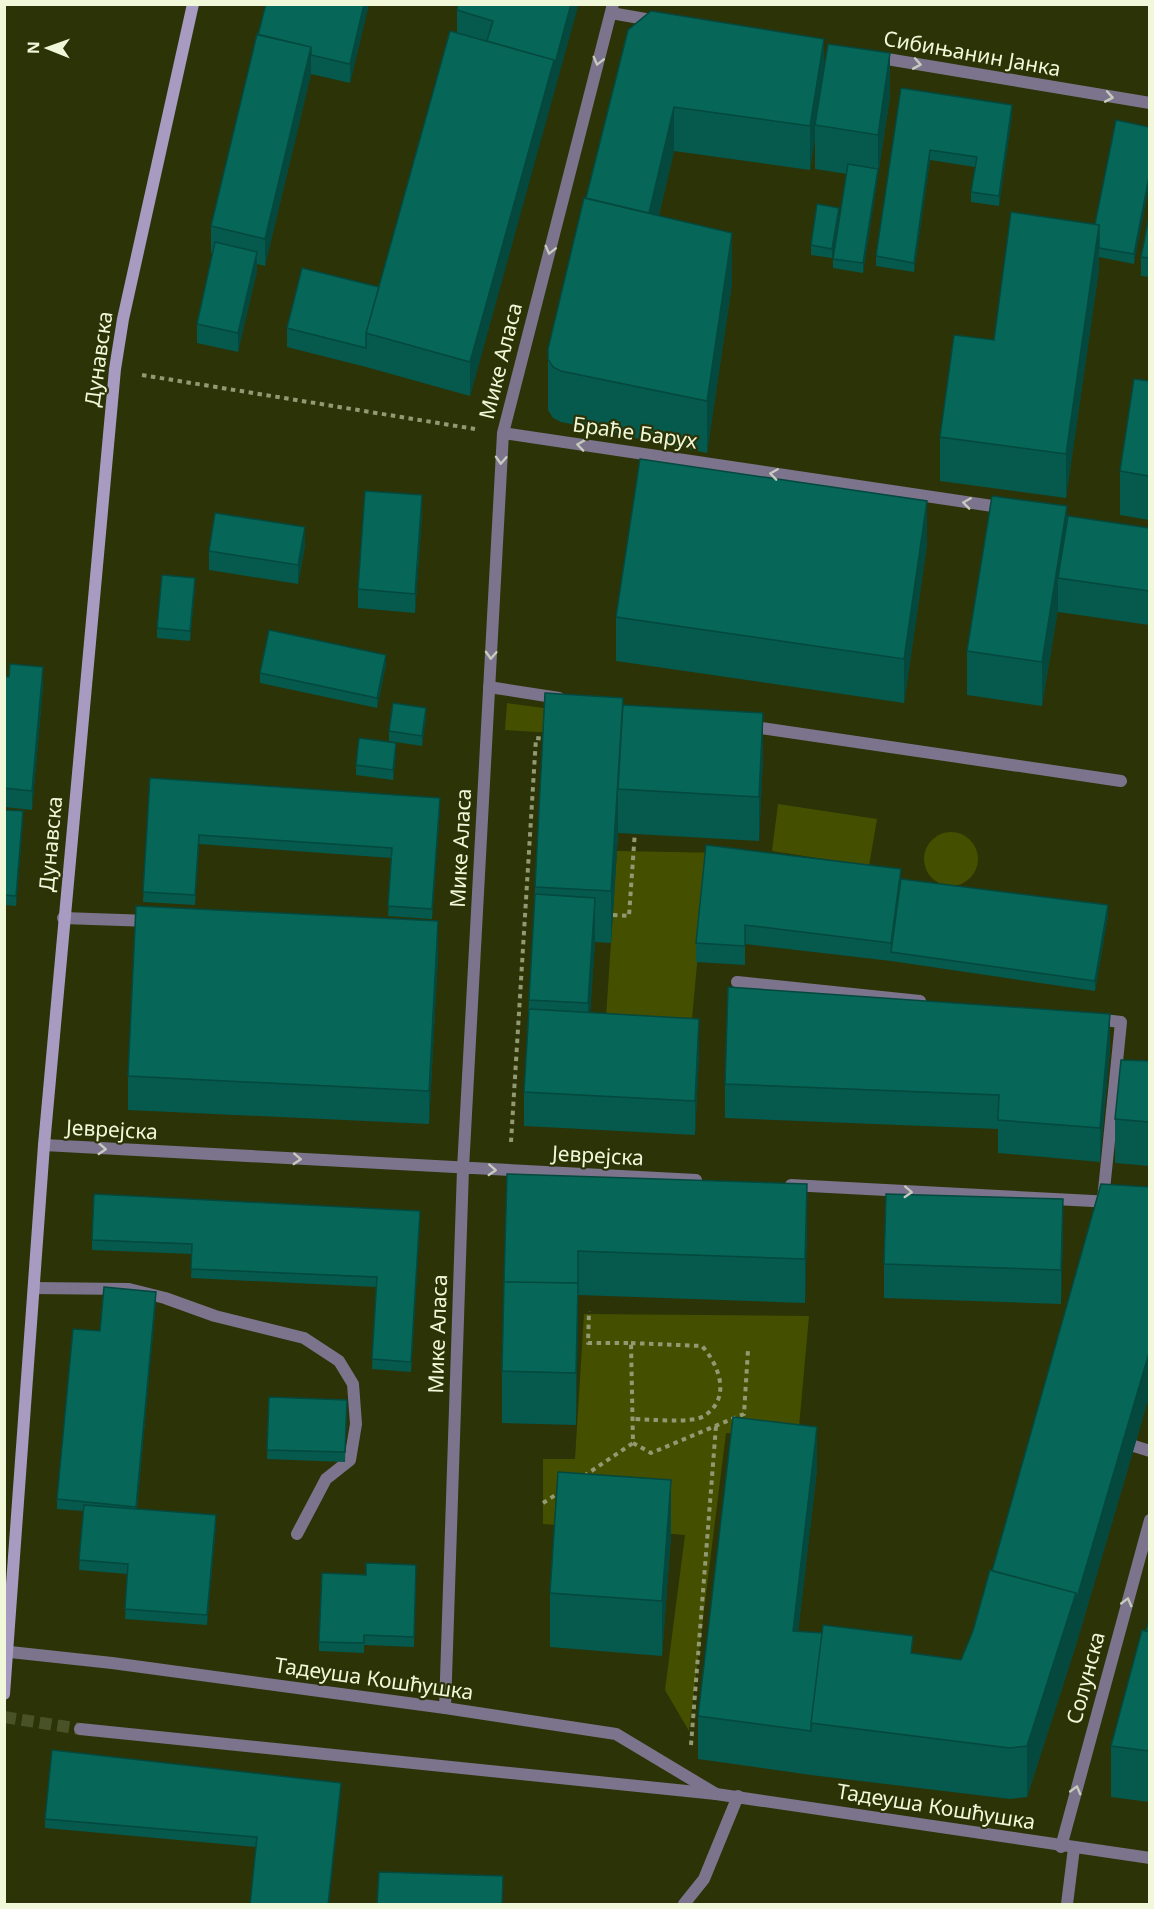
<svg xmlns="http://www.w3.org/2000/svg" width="1154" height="1909" viewBox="0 0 1154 1909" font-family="'Noto Sans',sans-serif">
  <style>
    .green { fill: #445000 }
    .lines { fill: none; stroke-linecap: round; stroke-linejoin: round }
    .minor-tunnel { stroke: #495126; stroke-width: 12; stroke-dasharray: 12 6; stroke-linecap: butt }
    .path { stroke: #929973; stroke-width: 4; stroke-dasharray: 4.5 4.5; stroke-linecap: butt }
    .service { stroke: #7b748c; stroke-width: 12 }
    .minor { stroke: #7b748c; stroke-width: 12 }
    .tertiary { stroke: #7b748c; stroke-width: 12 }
    .secondary { stroke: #a79bc1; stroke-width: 12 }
    .wall { fill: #05594d }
    .shaded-wall { fill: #04483e }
    .building { fill: #066759; stroke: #04483e; stroke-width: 1.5 }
    .oneway { stroke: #c7cabe }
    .labels { text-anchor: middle; stroke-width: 4.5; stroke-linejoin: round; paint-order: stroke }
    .street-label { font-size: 21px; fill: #f0f8d9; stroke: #2c3306 }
  </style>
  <rect width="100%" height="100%" fill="#2c3306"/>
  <path class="green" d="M507 703 641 721 640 738 505 730Z
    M778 804 877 819 869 866 772 851Z
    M924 859a27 27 0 1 1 54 0a27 27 0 1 1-54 0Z
    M617 851 725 853 706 865 689 1052 604 1048Z
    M584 1314 809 1316 798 1438 726 1433 689 1731 665 1690 685 1535 543 1524V1459H575Z"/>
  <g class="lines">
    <path class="minor-tunnel" d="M4 1717 80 1729"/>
    <path class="path" d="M142 375 475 429
      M613 915 629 916 635 831
      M511 1142 536 738 547 739
      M631 1343 702 1346C719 1365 732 1398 704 1416 691 1424 649 1419 633 1419
      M633 1443 651 1453 744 1414 748 1350
      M584 1476 633 1443 631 1343H588L589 1311
      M543 1503 560 1492
      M691 1745 716 1426"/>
    <path class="service" d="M489 687 559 698
      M748 726 1121 781
      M63 918 150 921
      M737 982 920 1001
      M1095 1019 1121 1022 1103 1200
      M34 1288 129 1289 165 1298 215 1316 304 1338 339 1361 353 1384 356 1424 350 1460 326 1479 297 1534
      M1134 1446 1150 1451
      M684 1904 704 1879 738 1796
      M1067 1904 1074 1848"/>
    <path class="minor" d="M611 13 657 21
      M875 57 1150 103
      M503 433 1006 508
      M44 1145 696 1180
      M791 1185 1112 1202
      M445 1708 463 1169 503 433 613 4
      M80 1729 716 1794
      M1061 1847 1150 1520"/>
    <path class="tertiary" d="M10 1652 112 1663 445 1708 616 1734 716 1794 1150 1858"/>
    <path class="secondary" d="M4 1694 44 1145 115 369 123 319 193 4"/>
  </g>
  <path class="wall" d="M266 4H369L350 83 311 74 265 266 257 264V271L238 352 197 343V324L213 253H211V226Z
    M578 4 470 396 366 367 287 347V328L379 287 457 33V10Z
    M628 30 824 70 890 97 863 273 833 268V259L847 174 815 169V138L810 170 674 151 659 215 732 284 707 453 561 422 553 418 548 410V349Z
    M901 88 1012 115 999 206 971 202V192L975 167 930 160 914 272 876 266V256Z
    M1149 127 1134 264 1099 257V269L1066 498 940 481V437L994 340 1095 224Z
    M1149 216V277L1141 276V257Z
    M839 218 832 258 811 255V245Z
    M1149 381V520L1120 515V471Z
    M422 514 415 613 358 608V589Z
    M1067 516 1149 528V625L1058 612V609L1042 706 967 695V651Z
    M927 545 904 703 616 661V617Z
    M305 546 298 584 209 570V551Z
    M195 588 190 641 157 638V628Z
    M386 665 377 708 260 683V673Z
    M4 676 43 686 32 810 4 807Z
    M623 705 763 757 759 841 618 833 611 943 595 942 590 1013 699 1053 695 1135 524 1126V1092L535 887Z
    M426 717 422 746 389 741V731Z
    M396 753 393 780 356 775V765Z
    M150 778 440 808 432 919 388 916 391 858 199 844 195 905 143 902Z
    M4 810 23 821 16 906 4 905Z
    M706 845 1108 915 1095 991 891 961 745 944V965L696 962V943Z
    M438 955 429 1124 128 1110V1076Z
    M1110 1048 1100 1162 998 1153V1129L725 1118V1084Z
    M1149 1061V1166L1115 1163V1119Z
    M507 1174 807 1228 805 1303 578 1295 576 1425 502 1423V1371Z
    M420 1221 411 1372 372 1369 376 1287 191 1278 192 1254 92 1250V1240Z
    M1063 1233 1061 1304 884 1298V1264Z
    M156 1301 137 1509 216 1525 207 1625 125 1619 127 1574 79 1570 83 1511 57 1509V1499L100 1331Z
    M269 1397 347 1400 345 1462 267 1459Z
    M1149 1397 1076 1645 1027 1797 1010 1799 811 1775 698 1759V1716L817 1470 798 1632 913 1654 961 1660 973 1631 992 1571Z
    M671 1535 662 1656 550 1647V1593Z
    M366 1575H416L414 1647 364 1645V1653L319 1651V1642Z
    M1149 1620V1802L1111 1797V1746Z
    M341 1792 256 1847 45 1828V1819Z"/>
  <path class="shaded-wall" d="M364 4H369L350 83V64Z
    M571 4H578V7L470 396V362L554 60Z
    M824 39V83L815 125V138L810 170V126Z
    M311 47V74L265 266V239Z
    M890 53V97L863 273V263L878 169V135Z
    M1012 105V115L999 206V196Z
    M674 107V151L647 264V220Z
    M930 150V160L914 272V263Z
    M1149 177V187L1134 264V254Z
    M839 208V218L832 258V249Z
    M1099 225V269L1066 498V454Z
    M732 233V284L707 453V401Z
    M257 252V271L238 352V333Z
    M422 495V514L415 613V594Z
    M927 501V545L904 703V659Z
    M1067 506V550L1058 578V609L1042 706V662Z
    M305 527V546L298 584V565Z
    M195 578V588L190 641V631Z
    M386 655V665L377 708V698Z
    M43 667V686L32 810V791Z
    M623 698 618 789V833L611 943V891Z
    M426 708V717L422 746V736Z
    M763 713V757L759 841V797Z
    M396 743V753L393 780V770Z
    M440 798V808L432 919V909Z
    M23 811V821L16 906V896Z
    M199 835V844L195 905V895Z
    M901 869V888L891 952V943Z
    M595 898V942L588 1047V1003Z
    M1108 905V915L1095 991V981Z
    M438 921V955L429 1124V1091Z
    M1110 1014V1048L1100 1162V1128Z
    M699 1019V1053L695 1135V1101Z
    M807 1184V1228L805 1303V1259Z
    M1063 1199V1233L1061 1304V1270Z
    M420 1211V1221L411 1372V1362Z
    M578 1283V1335L576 1425V1373Z
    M156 1292V1301L136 1516V1507Z
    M1149 1353V1397L1076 1645 1027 1797V1746Z
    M817 1427V1470L793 1675V1631Z
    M671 1480V1535L662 1656V1601Z
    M216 1515V1525L207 1625V1615Z
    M341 1783V1792L329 1905H328Z"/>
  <path class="building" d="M266 4H364L350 64 311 55V47L258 35Z
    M458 4H571L554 67V60L487 41 493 21 457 10Z
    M651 11 824 39 810 126 674 107 649 213 586 198 628 30Z
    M450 31 554 60 470 362 366 333Z
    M257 34 311 47 265 239 211 226Z
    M828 44 890 53 878 135 815 125Z
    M901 88 1012 105 999 196 971 192 977 157 930 150 914 263 876 256Z
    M1116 120 1149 127V177L1134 254 1099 248V225L1095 224Z
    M848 164 878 169 863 263 833 259Z
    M584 198 732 233 707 401 561 371 553 367 548 359V349Z
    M817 204 839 208 832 249 811 245Z
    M1011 212 1099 225 1066 454 940 437 954 335 994 340Z
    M1149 216V258L1141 257Z
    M215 242 257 252 238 333 197 324Z
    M302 268 379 287 366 333V348L287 328Z
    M1134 379 1149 381V476L1120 471Z
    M640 459 927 501 904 659 616 617Z
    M365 491 422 495 415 594 358 589Z
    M992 496 1067 506 1042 662 967 651Z
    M215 513 305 527 298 565 209 551Z
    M1068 516 1149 528V591L1058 578Z
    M162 575 195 578 190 631 157 628Z
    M269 630 386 655 377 698 260 673Z
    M10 664 43 667 32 791 4 788V676L9 677Z
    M545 693 623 698 611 891 535 887Z
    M393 703 426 708 422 736 389 731Z
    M623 705 763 713 759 797 618 789Z
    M359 738 396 743 393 770 356 765Z
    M150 778 440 798 432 909 388 906 392 848 199 835 195 895 143 892Z
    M4 810 23 811 16 896 4 895Z
    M706 845 901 869 891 943 745 925V946L696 943Z
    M901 879 1108 905 1095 981 891 952Z
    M535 894 595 898 588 1003 529 1000Z
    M136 906 438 921 429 1091 128 1076Z
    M728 987 1110 1014 1100 1128 998 1120 999 1095 725 1084Z
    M529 1009 699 1019 695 1101 524 1092Z
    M1121 1060 1149 1061V1122L1115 1119Z
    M507 1174 807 1184 805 1259 578 1251V1283L504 1282Z
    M1101 1184 1149 1187V1353L1076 1601V1593L992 1571Z
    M94 1194 420 1211 411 1362 372 1359 377 1277 191 1269 192 1244 92 1240Z
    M886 1194 1063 1199 1061 1270 884 1264Z
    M504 1282 578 1283 576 1373 502 1371Z
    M104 1287 156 1292 136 1507 57 1499 73 1329 100 1331Z
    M269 1397 347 1400 345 1452 267 1450Z
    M733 1417 817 1427 793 1631 822 1633 811 1723V1731L698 1716Z
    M558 1472 671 1480 662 1601 550 1593Z
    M84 1505 216 1515 207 1615 125 1609 128 1564 79 1560Z
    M366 1563 416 1565 414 1637 364 1635V1643L319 1642 322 1573 366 1575Z
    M990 1570 1076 1593 1027 1746 1010 1748 811 1723 823 1625 913 1636 911 1653 961 1660 973 1631Z
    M1149 1620V1632L1146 1631Z
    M1142 1630 1149 1632V1751L1111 1746Z
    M52 1750 341 1783 328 1905H250L257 1837 45 1819Z
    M379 1872 503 1876 502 1905H377Z"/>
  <defs><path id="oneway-chevron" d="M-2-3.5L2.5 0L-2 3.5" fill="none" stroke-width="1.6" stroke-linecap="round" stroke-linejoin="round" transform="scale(1.5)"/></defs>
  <g class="oneway">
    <use href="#oneway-chevron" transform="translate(598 61) rotate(104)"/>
    <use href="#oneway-chevron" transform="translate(917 64) rotate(10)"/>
    <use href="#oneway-chevron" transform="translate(1109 97) rotate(10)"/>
    <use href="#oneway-chevron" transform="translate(550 250) rotate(104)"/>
    <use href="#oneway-chevron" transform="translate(581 445) rotate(-172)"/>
    <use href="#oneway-chevron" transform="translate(501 460) rotate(93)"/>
    <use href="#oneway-chevron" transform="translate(774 474) rotate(-172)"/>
    <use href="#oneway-chevron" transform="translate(967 503) rotate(-172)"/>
    <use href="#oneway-chevron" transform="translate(491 655) rotate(93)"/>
    <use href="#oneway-chevron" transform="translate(102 1149) rotate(3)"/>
    <use href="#oneway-chevron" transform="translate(297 1159) rotate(3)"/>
    <use href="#oneway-chevron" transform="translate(492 1170) rotate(3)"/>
    <use href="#oneway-chevron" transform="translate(908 1192) rotate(3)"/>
    <use href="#oneway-chevron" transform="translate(1127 1602) rotate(-75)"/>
    <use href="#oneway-chevron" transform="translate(1076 1790) rotate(-75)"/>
  </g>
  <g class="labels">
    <g class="street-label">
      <text transform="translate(972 54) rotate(10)" y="7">Сибињанин Јанка</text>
      <text transform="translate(99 359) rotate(-82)" y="7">Дунавска</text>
      <text transform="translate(501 361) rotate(-76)" y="7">Мике Аласа</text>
      <text transform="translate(635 433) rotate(8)" y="7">Браће Барух</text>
      <text transform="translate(51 844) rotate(-85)" y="7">Дунавска</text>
      <text transform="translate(461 848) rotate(-87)" y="7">Мике Аласа</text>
      <text transform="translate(112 1130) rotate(3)" y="7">Јеврејска</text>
      <text transform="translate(598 1156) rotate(3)" y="7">Јеврејска</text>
      <text transform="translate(438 1334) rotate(-88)" y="7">Мике Аласа</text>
      <text transform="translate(1086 1678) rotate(-75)" y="7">Солунска</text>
      <text transform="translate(374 1679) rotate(8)" y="7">Тадеуша Кошћушка</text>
      <text transform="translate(936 1807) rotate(9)" y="7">Тадеуша Кошћушка</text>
    </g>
  </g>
  <rect width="1154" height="1909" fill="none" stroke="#f0f8d9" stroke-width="12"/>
  <g transform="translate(48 48) rotate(271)" stroke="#2c3306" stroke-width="4.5" paint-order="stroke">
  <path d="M0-4.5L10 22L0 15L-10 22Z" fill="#f0f8d9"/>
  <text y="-9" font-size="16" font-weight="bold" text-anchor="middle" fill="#f0f8d9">N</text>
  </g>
</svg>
